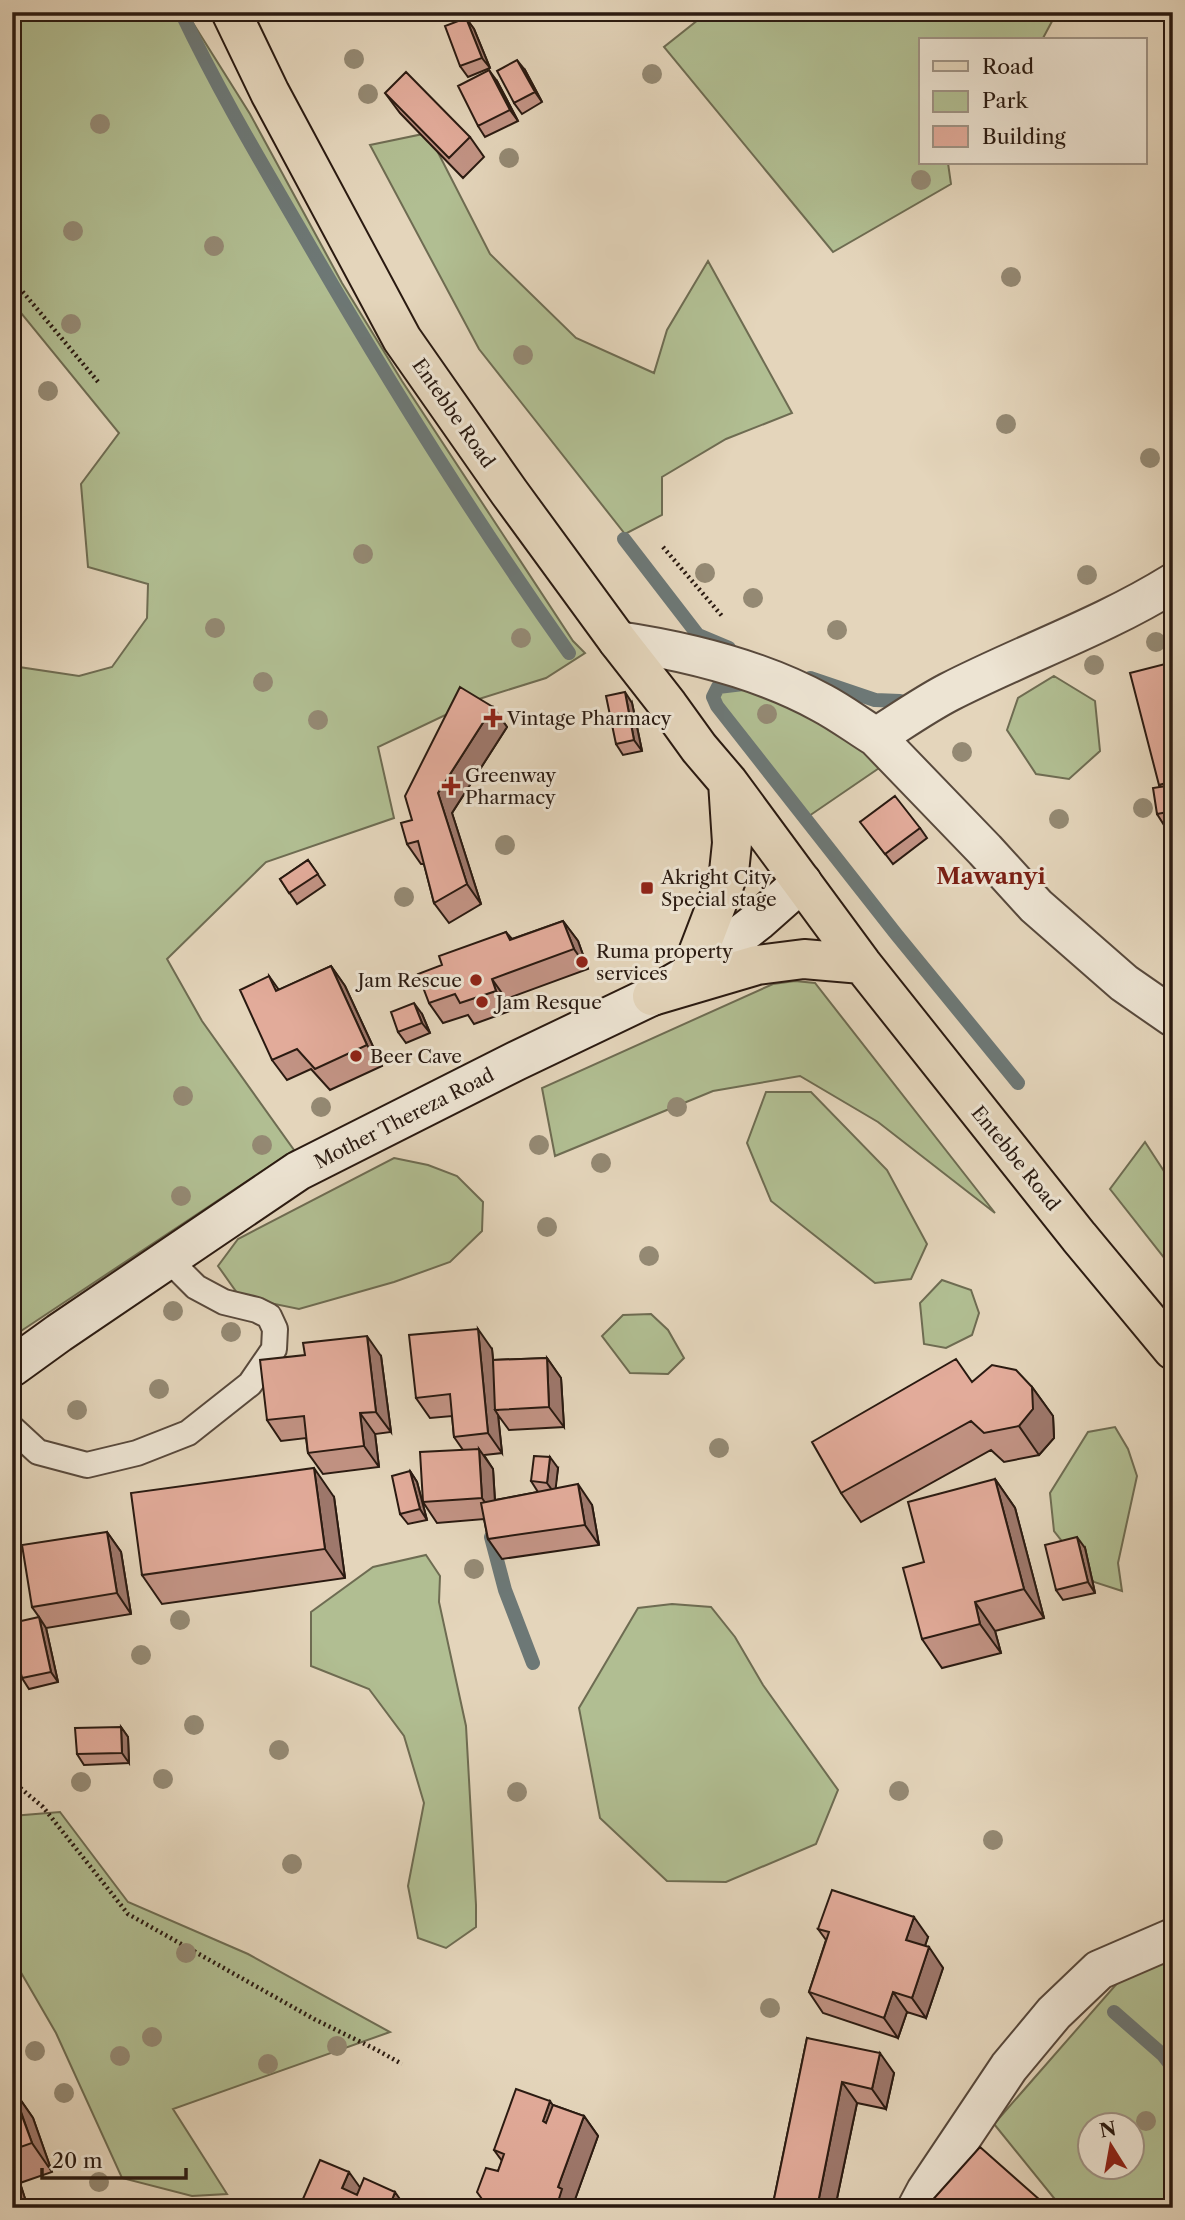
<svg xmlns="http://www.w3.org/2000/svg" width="1185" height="2220" viewBox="0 0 1185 2220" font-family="'Libre Caslon Text',serif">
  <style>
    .green { fill: #b1be92; stroke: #6e6c52; stroke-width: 2; fill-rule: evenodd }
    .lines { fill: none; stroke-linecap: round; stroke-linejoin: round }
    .stream { stroke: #6d7876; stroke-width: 14 }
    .lane-casing { stroke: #58493c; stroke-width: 28 }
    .street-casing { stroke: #58493c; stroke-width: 42 }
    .secondary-casing { stroke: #2a1a11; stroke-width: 42 }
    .primary-casing { stroke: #2a1a11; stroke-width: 42 }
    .path { stroke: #2a1a11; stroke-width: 4.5; stroke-dasharray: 2 3.5; stroke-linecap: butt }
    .lane { stroke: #ede4d3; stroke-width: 24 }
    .street { stroke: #ede4d3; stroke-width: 38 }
    .secondary { stroke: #ede4d3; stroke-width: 38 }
    .primary { stroke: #e4d5bb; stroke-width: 38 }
    .tree { fill: #948973 }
    .wall { fill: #c29384; stroke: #2a1a11; stroke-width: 2 }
    .shaded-wall { fill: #9e786c; stroke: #2a1a11; stroke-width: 2 }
    .building { fill: #e2ab9a; stroke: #2a1a11; stroke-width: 2 }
    .poi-dot { fill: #8f2418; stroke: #ede4d3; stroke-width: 2.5 }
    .labels { text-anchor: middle; stroke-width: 6; stroke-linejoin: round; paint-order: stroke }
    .street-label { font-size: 19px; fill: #2a1a11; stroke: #ede4d3 }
    .poi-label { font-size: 19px; fill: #2a1a11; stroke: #ede4d3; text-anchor: start }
    .quarter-label { font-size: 23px; font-weight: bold; fill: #7a1f14; stroke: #ede4d3 }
  </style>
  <rect width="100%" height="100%" fill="#e4d5bb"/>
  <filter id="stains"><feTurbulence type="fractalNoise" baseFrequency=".00286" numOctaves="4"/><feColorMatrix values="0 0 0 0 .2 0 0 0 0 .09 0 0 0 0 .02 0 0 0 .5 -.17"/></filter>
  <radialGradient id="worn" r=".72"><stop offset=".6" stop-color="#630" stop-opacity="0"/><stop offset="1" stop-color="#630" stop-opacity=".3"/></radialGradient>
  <path class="green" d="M12 12H186L250 114 342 283 402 381 573 641 585 653 546 678 479 699 378 747 394 818 266 862 167 959 202 1021 294 1150 12 1337V666L79 676 112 667 147 618 148 584 88 567 81 484 119 433 12 302Z
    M708 12H1057L1042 40H921V163H948L951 184 833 252 664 47Z
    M428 133 490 254 576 338 654 373 667 330 708 261 792 413 726 439 662 477V515L625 534 479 349 370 145Z
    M1054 676 1095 701 1100 751 1069 779 1036 774 1007 730 1018 698Z
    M745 684 840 732 885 764 809 816 754 745 715 700 722 688Z
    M795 981 815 983 995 1213 878 1122 800 1076 713 1091 555 1156 542 1088 773 984Z
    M766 1092H811L887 1170 927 1244 911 1279 875 1283 771 1201 747 1143Z
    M1145 1142 1173 1185V1269L1110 1189Z
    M394 1158 428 1165 457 1176 483 1202 482 1231 450 1262 394 1282 299 1309 240 1297 218 1266 238 1239Z
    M942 1280 971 1290 979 1313 972 1335 946 1348 924 1344 920 1303Z
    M651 1314 668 1330 684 1358 668 1374 630 1373 602 1336 623 1315Z
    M1115 1427 1128 1449 1137 1476 1118 1563 1122 1591 1094 1582 1054 1531 1050 1493 1088 1432Z
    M426 1555 440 1576 439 1602 466 1726 476 1905V1927L446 1948 418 1938 408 1886 424 1803 404 1736 369 1689 311 1666V1612L373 1567Z
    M672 1604 711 1607 735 1637 763 1685 838 1790 816 1844 726 1882 667 1881 600 1818 579 1708 638 1608Z
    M60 1812 128 1902 248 1954 390 2032 173 2109 227 2194 192 2196 122 2178 56 2033 12 1957V1816Z
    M1173 1956V2208H1129L1128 2206 1126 2208H1062L994 2124 1120 1980ZM1090 2126H1132V2168H1090Z"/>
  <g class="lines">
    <path class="stream" d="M181 12C218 90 261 162 304 236 386 378 474 519 569 653
      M624 539 698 635 729 648
      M810 678 875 700 900 701
      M743 684 718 687 713 697 717 706 896 934 1018 1083
      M491 1537 505 1590 533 1663
      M1114 2012 1163 2055 1173 2068"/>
    <g class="lane-casing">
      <path id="lane" d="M12 1428 38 1452 87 1465 137 1453 188 1433 250 1384 274 1349 275 1329 269 1316 257 1310 224 1302 196 1287 169 1260"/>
    </g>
    <g class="street-casing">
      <path id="street" d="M618 641C685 651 762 670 822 703 841 713 858 726 876 737 900 722 924 705 949 692 1023 654 1102 627 1173 583
        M876 737 985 850 1036 906 1124 983 1173 1017
        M917 2208 926 2191 1009 2067 1054 2013 1099 1970 1173 1938"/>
    </g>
    <g class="secondary-casing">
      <path id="secondary" d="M12 1367 59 1333 298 1171 516 1061 652 996 690 974 758 921 802 882"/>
    </g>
    <g class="primary-casing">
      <path id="primary" d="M231 12 270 93 402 339 509 492 618 641 668 705 699 748 728 782 862 964 1079 1237 1173 1350
        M690 974 729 872 732 843 728 782
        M652 996 757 965 804 959 862 964"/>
    </g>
    <path class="path" d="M12 279 99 383
      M663 547 722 616
      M12 1781 43 1807 128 1914 314 2019 377 2050 402 2064"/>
    <use href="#lane" class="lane"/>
    <use href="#street" class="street"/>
    <use href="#secondary" class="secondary"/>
    <use href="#primary" class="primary"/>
  </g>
  <g class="tree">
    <circle cx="354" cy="59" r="10"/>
    <circle cx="652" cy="74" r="10"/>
    <circle cx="368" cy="94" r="10"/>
    <circle cx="100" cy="124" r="10"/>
    <circle cx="509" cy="158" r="10"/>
    <circle cx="921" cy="180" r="10"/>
    <circle cx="73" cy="231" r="10"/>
    <circle cx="214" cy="246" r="10"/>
    <circle cx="1011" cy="277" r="10"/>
    <circle cx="71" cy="324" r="10"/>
    <circle cx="523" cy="355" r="10"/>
    <circle cx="48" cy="391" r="10"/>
    <circle cx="1006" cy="424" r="10"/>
    <circle cx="1150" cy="458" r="10"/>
    <circle cx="363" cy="554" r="10"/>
    <circle cx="705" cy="573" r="10"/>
    <circle cx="1087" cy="575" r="10"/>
    <circle cx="753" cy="598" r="10"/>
    <circle cx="215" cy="628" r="10"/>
    <circle cx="837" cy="630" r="10"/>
    <circle cx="521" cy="638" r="10"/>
    <circle cx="1156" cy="642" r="10"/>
    <circle cx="1094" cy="665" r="10"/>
    <circle cx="263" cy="682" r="10"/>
    <circle cx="767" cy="714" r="10"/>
    <circle cx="318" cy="720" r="10"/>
    <circle cx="962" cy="752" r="10"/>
    <circle cx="1143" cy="808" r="10"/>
    <circle cx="1059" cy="819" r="10"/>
    <circle cx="505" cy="845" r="10"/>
    <circle cx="404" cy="897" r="10"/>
    <circle cx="183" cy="1096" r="10"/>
    <circle cx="321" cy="1107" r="10"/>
    <circle cx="677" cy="1107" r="10"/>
    <circle cx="262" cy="1145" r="10"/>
    <circle cx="539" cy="1145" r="10"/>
    <circle cx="601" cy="1163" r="10"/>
    <circle cx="181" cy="1196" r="10"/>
    <circle cx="547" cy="1227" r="10"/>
    <circle cx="649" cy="1256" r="10"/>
    <circle cx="173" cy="1311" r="10"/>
    <circle cx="231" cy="1332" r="10"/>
    <circle cx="159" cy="1389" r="10"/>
    <circle cx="77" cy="1410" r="10"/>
    <circle cx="719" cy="1448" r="10"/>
    <circle cx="474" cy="1569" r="10"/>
    <circle cx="180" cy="1620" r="10"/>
    <circle cx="141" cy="1655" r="10"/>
    <circle cx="194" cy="1725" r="10"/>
    <circle cx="279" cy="1750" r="10"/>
    <circle cx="163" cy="1779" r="10"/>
    <circle cx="81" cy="1782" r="10"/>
    <circle cx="899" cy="1791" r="10"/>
    <circle cx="517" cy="1792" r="10"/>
    <circle cx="993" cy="1840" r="10"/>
    <circle cx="292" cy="1864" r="10"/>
    <circle cx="186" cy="1953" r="10"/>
    <circle cx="770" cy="2008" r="10"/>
    <circle cx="152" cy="2037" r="10"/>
    <circle cx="337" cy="2046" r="10"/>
    <circle cx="35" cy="2051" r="10"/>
    <circle cx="120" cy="2056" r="10"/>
    <circle cx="268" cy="2064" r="10"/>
    <circle cx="64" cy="2093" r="10"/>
    <circle cx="1146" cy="2121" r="10"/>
    <circle cx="99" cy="2182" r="10"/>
  </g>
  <path class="wall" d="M433 12H451L437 18Z
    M466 18 474 29 490 68 468 77 460 66Z
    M525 70 542 102 522 114 514 103Z
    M497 81 518 121 485 137 478 126Z
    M385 93 470 137 484 157 463 178 400 113Z
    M1173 662V823L1164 825 1157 814 1161 787 1159 785Z
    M632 703 642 751 623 755 616 744Z
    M493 707 507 727 452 813 481 904 449 923 434 903 424 864H421L407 844 412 820Z
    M861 822 920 828 927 838 893 864Z
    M308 860 325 885 297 904 280 879Z
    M563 921 578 941 588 969 506 999 510 1011 474 1024 468 1015 443 1023 429 1003 442 965 506 932 512 939Z
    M331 966 345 986 382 1066 330 1090 311 1069 287 1080 272 1060 269 976 279 990Z
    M422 1014 430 1033 406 1043 398 1032Z
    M492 1349 493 1360 547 1358 561 1378 564 1427 509 1430 498 1415 502 1453 484 1455 493 1469 495 1500 538 1492 531 1481 558 1468 555 1489 592 1505 599 1545 502 1559 488 1539 484 1519 437 1523 423 1502 463 1450 454 1437 452 1416 430 1418 416 1398Z
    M381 1356 391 1432 375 1434 379 1467 323 1474 308 1453 306 1438 281 1441 267 1420Z
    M972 1382 1032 1387 1053 1416 1054 1438 1039 1455 1004 1462 991 1450 861 1522 841 1493Z
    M410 1471 417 1482 427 1520 408 1524 400 1514Z
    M995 1479 1015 1508 1044 1618 995 1631 1001 1653 942 1668 922 1639 924 1562Z
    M334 1497 345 1578 162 1604 142 1575Z
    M107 1532 121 1552 131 1614 46 1628 58 1682 29 1689 22 1678 39 1617 32 1607Z
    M1085 1548 1095 1593 1063 1600 1056 1590Z
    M121 1727 128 1737 129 1763 84 1765 77 1754Z
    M818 1929 928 1937 925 1946 943 1968 926 2018 907 2012 898 2038 823 2013 809 1992 826 1940Z
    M807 2038 894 2073 886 2109 857 2103 835 2208H780L774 2199Z
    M13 2089 33 2118 52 2172 20 2183 28 2208H12Z
    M553 2105 584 2116 598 2136 573 2205 575 2208H478L498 2171 502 2161 494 2150Z"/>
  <path class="shaded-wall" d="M466 18 474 29 490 68 482 58Z
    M517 60 525 70 542 102 535 92Z
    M489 70 497 81 518 121 510 110Z
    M625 692 632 703 642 751 634 740Z
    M493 707 507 727 452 813 481 904 467 884 438 793Z
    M563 921 578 941 588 969 574 949Z
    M331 966 345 986 382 1066 367 1045Z
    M492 979 506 999 510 1011 496 991Z
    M414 1003 422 1014 430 1033 422 1023Z
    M478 1329 492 1349 498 1410H495L498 1415 502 1453 488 1433Z
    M367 1336 381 1356 391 1432 376 1412Z
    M547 1358 561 1378 564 1427 549 1407Z
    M1032 1387 1053 1416 1054 1438 1039 1455 1019 1426Z
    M360 1413 375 1434 379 1467 364 1446Z
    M479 1449 493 1469 496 1519 482 1498Z
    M550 1457 558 1468 555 1494 547 1483Z
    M314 1468 334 1497 345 1578 325 1549Z
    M410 1471 417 1482 427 1520 420 1509Z
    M995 1479 1015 1508 1044 1618 1024 1589Z
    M578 1484 592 1505 599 1545 585 1525Z
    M107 1532 121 1552 131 1614 117 1593Z
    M1077 1537 1085 1548 1095 1593 1088 1582Z
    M975 1602 995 1631 1001 1653 980 1624Z
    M39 1617 46 1628 58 1682 51 1672Z
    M121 1727 128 1737 129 1763 122 1753Z
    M914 1917 928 1937 920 1960 906 1940Z
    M929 1947 943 1968 926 2018 912 1998Z
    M893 1992 907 2012 898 2038 884 2018Z
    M880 2053 894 2073 886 2109 872 2089Z
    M842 2082 857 2103 835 2208H817Z
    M13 2089 33 2118 52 2172 32 2143Z
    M550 2101 564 2122 557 2142 543 2121Z
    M584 2116 598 2136 573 2205 575 2208H556L558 2187Z
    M349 2172 364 2193 357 2208 342 2188Z
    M12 2173 20 2183 28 2208H18L17 2207 12 2193Z
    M395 2192 406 2208H389Z"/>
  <path class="building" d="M466 18 482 58 460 66 445 26Z
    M517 60 535 92 514 103 497 71Z
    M489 70 510 110 478 126 458 86Z
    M406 72 470 137 449 158 385 93Z
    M1173 662V781L1159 785 1130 673Z
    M460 687 493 707 438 793 467 884 434 903 418 841 407 844 401 823 412 820 405 796Z
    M625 692 634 740 616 744 606 696Z
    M1173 785V811L1157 814 1153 788Z
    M895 796 920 828 885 854 860 822Z
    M308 860 318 874 289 893 280 879Z
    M563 921 574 949 492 979 496 991 460 1003 455 994 429 1003 418 974 442 965 439 956 506 932 510 940Z
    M331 966 367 1045 315 1069 297 1049 272 1060 240 990 269 976 276 991Z
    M414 1003 422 1023 398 1032 391 1012Z
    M478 1329 488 1433 454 1437 450 1394 416 1398 409 1335Z
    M367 1336 376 1412 360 1413 364 1446 308 1453 304 1416 267 1420 260 1360 305 1355 303 1343Z
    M547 1358 549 1407 495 1410 493 1360Z
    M956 1359 972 1382 992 1365 1016 1370 1032 1387 1033 1409 1019 1426 984 1433 971 1421 841 1493 812 1442Z
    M479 1449 482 1498 423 1502 420 1452Z
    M534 1456 550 1457 547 1483 531 1481Z
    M314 1468 325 1549 142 1575 131 1493Z
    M410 1471 420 1509 400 1514 392 1476Z
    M995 1479 1024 1589 975 1602 980 1624 922 1639 903 1568 924 1562 908 1502Z
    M578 1484 585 1525 488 1539 481 1503Z
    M107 1532 117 1593 32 1607 22 1545Z
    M1077 1537 1088 1582 1056 1590 1045 1545Z
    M39 1617 51 1672 22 1678 12 1637V1623Z
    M121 1727 122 1753 77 1754 75 1728Z
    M832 1890 914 1917 906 1940 929 1947 912 1998 893 1992 884 2018 809 1992 829 1932 818 1929Z
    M807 2038 880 2053 872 2089 842 2082 817 2208 774 2199Z
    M12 2089 32 2143 12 2150Z
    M516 2089 550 2101 543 2121 546 2123 553 2105 584 2116 558 2187 562 2189 556 2208H478L482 2199 477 2192 486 2168 498 2171 504 2154 494 2150Z
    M980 2147 1049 2208H934L929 2204Z
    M320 2160 349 2172 342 2188 357 2195 364 2178 395 2192 389 2208H299Z
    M12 2193 17 2207 13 2208H12Z"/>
  <g class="poi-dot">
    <path d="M489.5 707.5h7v7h7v7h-7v7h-7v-7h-7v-7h7z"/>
    <path d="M447.5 775.5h7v7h7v7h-7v7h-7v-7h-7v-7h7z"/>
    <rect x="640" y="881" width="14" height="14" rx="3.5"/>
    <circle cx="582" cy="962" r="7"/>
    <circle cx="476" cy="980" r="7"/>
    <circle cx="482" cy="1002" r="7"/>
    <circle cx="356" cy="1056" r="7"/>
  </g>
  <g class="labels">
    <g class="street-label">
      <text transform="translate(454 413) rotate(55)" y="7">Entebbe Road</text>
      <text transform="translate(404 1118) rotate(-27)" y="7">Mother Thereza Road</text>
      <text transform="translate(1016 1158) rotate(51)" y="7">Entebbe Road</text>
    </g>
    <g class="poi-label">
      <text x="507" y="725">Vintage Pharmacy</text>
      <text x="465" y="782">Greenway<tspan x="465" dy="22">Pharmacy</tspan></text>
      <text x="661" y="884">Akright City<tspan x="661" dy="22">Special stage</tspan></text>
      <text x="596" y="958">Ruma property<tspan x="596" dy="22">services</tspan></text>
      <text x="462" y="987" text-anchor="end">Jam Rescue</text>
      <text x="496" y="1009">Jam Resque</text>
      <text x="370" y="1063">Beer Cave</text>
    </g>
    <g class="quarter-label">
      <text x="991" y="884">Mawanyi</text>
    </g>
  </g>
  <rect width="1185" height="2220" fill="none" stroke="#e4d5bb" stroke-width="42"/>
  <rect x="14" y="14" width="1157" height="2192" fill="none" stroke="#2a1a11" stroke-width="3.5"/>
  <rect x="21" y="21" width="1143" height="2178" fill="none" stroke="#2a1a11" stroke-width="2"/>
  <rect x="919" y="38" width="228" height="126" fill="#ede4d3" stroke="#9f9385" stroke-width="2"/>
  <rect x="933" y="61" width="35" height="10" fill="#e4d5bb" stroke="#9f9385" stroke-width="2"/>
  <text x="982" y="74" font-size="21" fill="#2a1a11">Road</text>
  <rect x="933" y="91" width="35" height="21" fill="#b1be92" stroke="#9f9385" stroke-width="2"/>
  <text x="982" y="108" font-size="21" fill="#2a1a11">Park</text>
  <rect x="933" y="126" width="35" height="21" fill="#e2ab9a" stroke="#9f9385" stroke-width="2"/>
  <text x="982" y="144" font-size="21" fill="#2a1a11">Building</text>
  <g transform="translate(1111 2146) rotate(349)"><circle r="33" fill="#ede4d3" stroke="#9f9385" stroke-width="2"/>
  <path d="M0-5L12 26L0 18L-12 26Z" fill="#8f2418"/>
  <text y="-10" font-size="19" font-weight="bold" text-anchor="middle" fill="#2a1a11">N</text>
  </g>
  <path d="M42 2168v10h144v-10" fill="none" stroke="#2a1a11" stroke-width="3.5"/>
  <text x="52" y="2168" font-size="21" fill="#2a1a11" stroke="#ede4d3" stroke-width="5" paint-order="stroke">20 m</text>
  <rect width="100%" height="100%" filter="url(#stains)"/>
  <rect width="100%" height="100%" fill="url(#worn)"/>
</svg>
